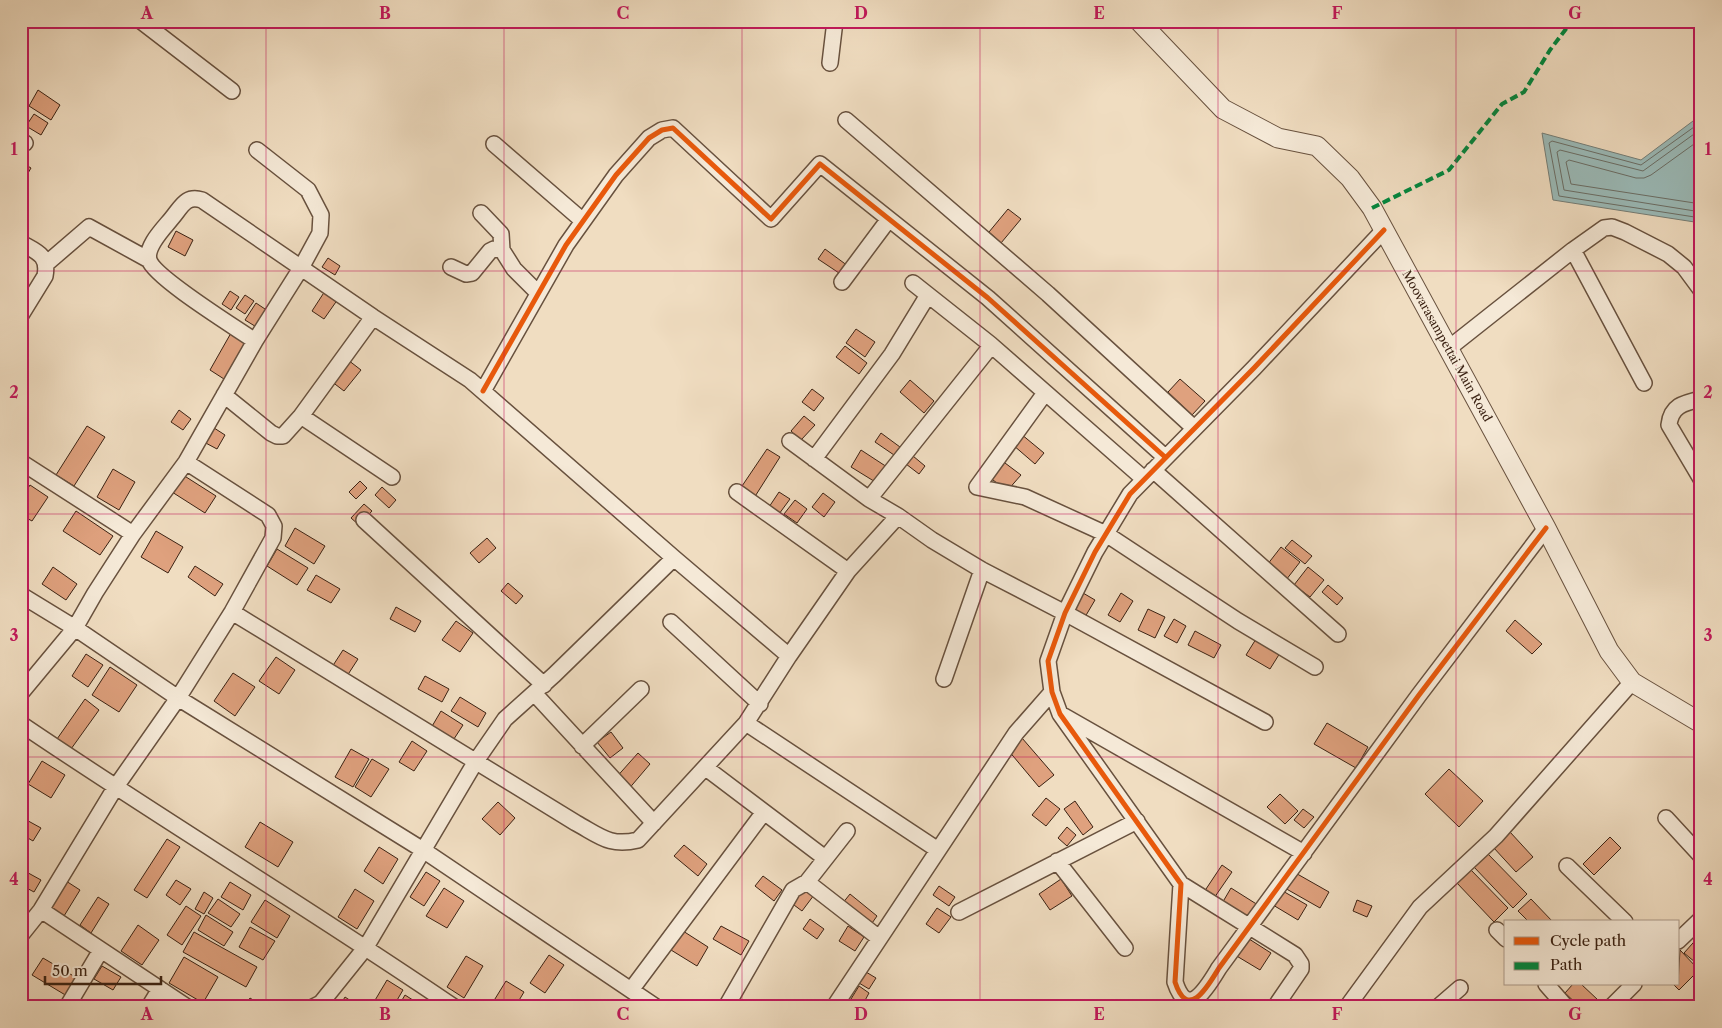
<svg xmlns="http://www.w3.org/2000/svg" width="1722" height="1028" viewBox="0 0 1722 1028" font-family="'Libre Caslon Text',serif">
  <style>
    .water { fill: #9bbbb9; stroke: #757e77 }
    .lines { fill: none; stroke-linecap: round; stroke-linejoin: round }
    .shore { stroke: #6b6e66; stroke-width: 1 }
    .building { fill: #dfa17e; stroke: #3b2213 }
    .minor-casing { stroke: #68513e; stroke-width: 18 }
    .tertiary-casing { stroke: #68513e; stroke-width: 21 }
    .minor { stroke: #f5e9d7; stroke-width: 15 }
    .tertiary { stroke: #f5e9d7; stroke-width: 19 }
    .quiet { stroke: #00873e; stroke-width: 4; stroke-dasharray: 8 4; stroke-linecap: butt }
    .cycleway-casing { stroke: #f5e9d7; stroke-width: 8 }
    .cycleway { stroke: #e8590c; stroke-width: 5 }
    .grid { fill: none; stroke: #c2185b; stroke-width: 1; stroke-opacity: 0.55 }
    .labels { text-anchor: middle; stroke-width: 4.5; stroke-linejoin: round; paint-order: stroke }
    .street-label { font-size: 12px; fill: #3b2213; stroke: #f5e9d7 }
    .neatline { fill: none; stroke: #c2185b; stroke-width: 2 }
    .grid-label { font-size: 16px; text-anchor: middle; font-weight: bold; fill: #c2185b }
  </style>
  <rect width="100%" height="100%" fill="#f0ddc1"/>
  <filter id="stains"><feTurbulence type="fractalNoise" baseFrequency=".004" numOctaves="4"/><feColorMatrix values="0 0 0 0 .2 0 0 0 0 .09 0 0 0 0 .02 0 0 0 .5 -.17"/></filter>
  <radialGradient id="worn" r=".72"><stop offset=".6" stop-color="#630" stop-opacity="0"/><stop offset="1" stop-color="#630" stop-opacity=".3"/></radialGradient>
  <path class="water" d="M1701 115V223L1553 200 1542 133 1641 160Z"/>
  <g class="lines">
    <path class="shore" d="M1701 122 1641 165 1552 141 1549 143 1559 196 1701 218
      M1701 129 1643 171 1560 150 1557 152 1564 190 1701 212
      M1701 139 1651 175 1644 178H1636L1569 160 1566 162 1571 184 1701 204"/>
  </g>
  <path class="building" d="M38 90 60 105 51 120 29 106Z
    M34 114 48 123 41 135 26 126Z
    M21 162 31 168 21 185Z
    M1008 209 1021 219 1001 243 989 232Z
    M176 231 193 240 185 256 168 247Z
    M825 249 848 266 842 275 818 259Z
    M328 258 340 266 335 275 322 267Z
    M230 291 239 297 231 310 222 304Z
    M325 291 338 299 324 319 312 311Z
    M245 295 254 301 245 314 236 308Z
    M256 303 268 311 258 328 245 320Z
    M856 329 875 342 865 357 846 343Z
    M231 333 246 341 224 379 210 370Z
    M845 346 867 363 859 374 836 357Z
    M348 360 361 370 344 391 331 381Z
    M1180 379 1205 401 1192 415 1168 392Z
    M910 380 934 401 924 413 900 392Z
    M812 389 824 398 814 411 802 402Z
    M179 410 191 419 183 430 171 422Z
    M804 416 815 425 801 440 791 431Z
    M87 426 105 437 74 486 56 475Z
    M211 426 225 435 217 449 202 441Z
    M881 433 900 447 894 455 875 442Z
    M1021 434 1044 453 1035 464 1013 445Z
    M767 449 780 457 754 498 740 489Z
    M861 450 887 467 877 483 851 467Z
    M913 456 925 466 919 474 906 464Z
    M1001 460 1021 475 1007 491 988 476Z
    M113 469 135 482 119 510 97 497Z
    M183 475 216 496 205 513 172 492Z
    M360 481 367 488 356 499 349 492Z
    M30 485 48 497 32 521 21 515V499Z
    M382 487 396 500 389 508 375 495Z
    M779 492 790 499 779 514 769 507Z
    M823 493 835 502 824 517 812 507Z
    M795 500 807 509 797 523 784 514Z
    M364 504 372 511 359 525 351 518Z
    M76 511 113 536 100 555 63 531Z
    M295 528 325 546 314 564 285 546Z
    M156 531 183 547 168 573 141 557Z
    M487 538 496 548 479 563 470 553Z
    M1292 540 1312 556 1305 564 1285 548Z
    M1281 547 1300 562 1286 580 1267 565Z
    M277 549 308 568 297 585 267 566Z
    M195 566 223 584 215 596 188 577Z
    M53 567 77 584 66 600 42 584Z
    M1308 567 1324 580 1310 597 1294 585Z
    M316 575 340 589 331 603 307 590Z
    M508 583 523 596 516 604 501 591Z
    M1328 585 1343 598 1337 605 1322 592Z
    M1083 593 1095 600 1085 617 1073 610Z
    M1121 593 1133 601 1120 622 1108 615Z
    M396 607 421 621 415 632 390 619Z
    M1148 609 1165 617 1155 638 1138 630Z
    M1174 619 1186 626 1177 643 1164 636Z
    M1515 620 1542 644 1532 654 1506 631Z
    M456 621 473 633 460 652 442 640Z
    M1195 631 1221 645 1214 658 1188 645Z
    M1256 639 1280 653 1270 669 1246 655Z
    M343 650 358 659 347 676 332 667Z
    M86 654 103 665 88 687 72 676Z
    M276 657 295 670 279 694 259 681Z
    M110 667 137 685 119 712 92 695Z
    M233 673 255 687 235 716 214 701Z
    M425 676 449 689 442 702 418 689Z
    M460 697 486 713 478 727 451 711Z
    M85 699 99 710 71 749 57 739Z
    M441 711 463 725 452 742 431 728Z
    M1327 723 1368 747 1356 768 1314 744Z
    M611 732 623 748 610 758 597 742Z
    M1022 738 1054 775 1039 787 1008 750Z
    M21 739 27 743 21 751Z
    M412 741 427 751 414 771 399 762Z
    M351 749 369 759 353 787 335 777Z
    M638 753 650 764 627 791 614 780Z
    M372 759 389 769 371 797 355 787Z
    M42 761 65 775 51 798 28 784Z
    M1449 769 1483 801 1459 827 1425 794Z
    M1280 794 1298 811 1285 824 1267 807Z
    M1046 798 1060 809 1046 826 1032 815Z
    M1075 801 1093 827 1083 835 1064 809Z
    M498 802 515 818 500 835 482 819Z
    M1303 809 1314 817 1304 828 1294 820Z
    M21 817 41 828 33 841 21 834Z
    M260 822 293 842 278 867 245 847Z
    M1067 827 1076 835 1067 846 1058 838Z
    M1510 832 1533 857 1516 872 1493 847Z
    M1610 837 1621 848 1594 875 1583 864Z
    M167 839 180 847 147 898 134 890Z
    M684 845 707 864 698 876 674 856Z
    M379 847 398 859 383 884 364 871Z
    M1487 853 1527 894 1513 908 1473 866Z
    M1222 865 1232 872 1212 901 1202 895Z
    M21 869 41 880 34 892 21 885Z
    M1470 869 1508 908 1494 922 1456 882Z
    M1292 871 1329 892 1320 908 1283 887Z
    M426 872 440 881 424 906 410 897Z
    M763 876 782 890 774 901 755 886Z
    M1061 879 1072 896 1050 910 1039 894Z
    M176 880 191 889 180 905 166 895Z
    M66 881 80 890 64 916 50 907Z
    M230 882 251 895 243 910 221 897Z
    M803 886 814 895 802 911 790 902Z
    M939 886 955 897 949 906 933 895Z
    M444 888 464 901 447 928 426 916Z
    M1231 888 1258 905 1247 922 1221 905Z
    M355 889 374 901 357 929 338 917Z
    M1281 890 1307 905 1298 920 1273 905Z
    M204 892 213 898 204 914 195 909Z
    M850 894 877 916 870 926 842 904Z
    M98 897 109 904 91 933 80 925Z
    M218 899 240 914 231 927 208 913Z
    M1531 899 1553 922H1529L1518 911Z
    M265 900 290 916 277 938 251 922Z
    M1357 900 1372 906 1367 917 1353 911Z
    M186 906 201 916 182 945 167 935Z
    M937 908 951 917 939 933 926 924Z
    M206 915 233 932 224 946 198 930Z
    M810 919 824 929 817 939 803 929Z
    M138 925 159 940 142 965 121 951Z
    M721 926 749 941 741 955 713 939Z
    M848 926 864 937 855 951 839 941Z
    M250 927 275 941 263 960 239 947Z
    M683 931 708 947 697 966 671 950Z
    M194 932 257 967 246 987 183 952Z
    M1701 934V967L1684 953Z
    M1246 937 1271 953 1260 970 1235 955Z
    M1680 950 1699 970 1679 990 1673 984H1678Z
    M549 955 564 965 545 993 530 983Z
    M466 956 483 966 464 998 447 987Z
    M184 957 218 977 203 1003 169 983Z
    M43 958 77 978 67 996 32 975Z
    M102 966 121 977 113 990 94 979Z
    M866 972 876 978 869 989 859 983Z
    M387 980 403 990 393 1007H371Z
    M506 981 524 992 515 1007H490Z
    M1573 984H1581L1598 1000 1592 1007H1580L1565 993Z
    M859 986 869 993 862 1006 851 999Z
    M405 995 419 1004 417 1007H398Z
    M345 997 360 1007H339Z
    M250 998 264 1007H244Z
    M781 1001 789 1007H777Z"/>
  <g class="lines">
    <g class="minor-casing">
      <path id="minor" d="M141 21 232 91
        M830 63 835 21
        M846 120 1048 294 1194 428
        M21 141 25 143
        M494 144 583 221
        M481 213 501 234 502 250 514 269 538 293
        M1384 230 1254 368 1130 494 1095 552 1065 613 1048 661 1052 692 1060 714 1181 884 1175 982C1188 1022 1208 986 1219 968L1419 695 1546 528
        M21 243C37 252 49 255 45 276L21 315
        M1573 250 1644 383
        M46 264 89 227 149 260
        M451 267 466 274 472 273 490 251 494 249 502 250
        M842 282 889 219
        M913 283 990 344 1144 479
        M255 341C235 327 155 278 149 260 145 246 165 227 172 218 182 206 186 195 202 200L373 317 470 380 674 558 789 656
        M1449 348 1573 250 1604 228 1612 227 1625 232 1668 254 1684 267 1701 290
        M483 391 566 245 616 175 649 138 662 130 673 128 771 219 820 164 988 298 1165 457
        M1045 393 977 487 1025 497 1106 534 1238 621 1315 667
        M224 395 271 433 277 436H283L301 416 373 317
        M1701 399C1683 403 1671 406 1669 425L1701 479
        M301 416 392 477
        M790 441 869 499 898 516 932 540 982 570 1065 613 1265 722
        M814 459 892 354 928 295
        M21 462 133 534 95 593 75 628 21 693
        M1153 470 1338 634
        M737 492 848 571
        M869 499 991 346
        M364 520 544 685
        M133 534 186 462 255 341 301 268 320 233 321 215 308 190 257 150
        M21 595 75 628 178 698 423 850 656 1007
        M232 612 576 823C600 836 610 847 638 840L746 723 789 656 848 571 898 516
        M671 622 760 704
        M944 679 982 570
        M534 693 654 823
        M1064 716 1304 853
        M746 723 938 850
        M21 724C164 821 312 910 454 1007
        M582 746 641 689
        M706 768 825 858
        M1666 818 1701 856
        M1057 861 1125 948
        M1567 866 1625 922
        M807 882 847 831
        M1181 884 1295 955 1301 964V969L1275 1007
        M41 910 187 1007
        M959 912 1137 821
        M1497 930 1506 939
        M21 935 41 910 115 788 178 698 232 612 273 538 274 526 268 515 186 462
        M1678 941 1701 919
        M1546 984 1566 1007
        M631 990 764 812
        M67 1007 101 950
        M149 1007 160 989
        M313 1007 321 1003 366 947 476 761 505 719 554 675 674 558
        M726 1007 793 890 807 882 879 938
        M834 1007 1016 733 1052 692
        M1347 1007 1420 907 1496 836 1632 682
        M1438 1007 1460 988
        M1611 1007 1634 984"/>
    </g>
    <g class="tertiary-casing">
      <path id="tertiary" d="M1139 21 1223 109 1278 138 1317 146 1350 178 1372 208 1546 528 1609 651 1632 682 1701 723"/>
    </g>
    <use href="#minor" class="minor"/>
    <use href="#tertiary" class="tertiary"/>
    <path class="quiet" d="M1372 208 1449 170 1502 104 1524 92 1550 50 1572 21"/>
    <g class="cycleway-casing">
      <path id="cycleway" d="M1384 230 1254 368 1130 494 1095 552 1065 613 1048 661 1052 692 1060 714 1181 884 1175 982C1188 1022 1208 986 1219 968L1419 695 1546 528
        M483 391 566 245 616 175 649 138 662 130 673 128 771 219 820 164 988 298 1165 457"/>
    </g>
    <use href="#cycleway" class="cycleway"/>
  </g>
  <path class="grid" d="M266 21V1007M504 21V1007M742 21V1007M980 21V1007M1218 21V1007M1456 21V1007M21 271H1701M21 514H1701M21 757H1701"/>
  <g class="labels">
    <g class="street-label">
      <text transform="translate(1447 346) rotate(61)" y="4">Moovarasampettai Main Road</text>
    </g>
  </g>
  <rect width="1722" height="1028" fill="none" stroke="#f0ddc1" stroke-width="55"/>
  <rect x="1504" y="920" width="175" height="65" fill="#f5e9d7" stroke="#ab9989"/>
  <rect x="1514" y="937" width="25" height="8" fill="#e8590c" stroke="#ab9989"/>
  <text x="1550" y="946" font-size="15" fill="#3b2213">Cycle path</text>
  <rect x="1514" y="962" width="25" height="8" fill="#00873e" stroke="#ab9989"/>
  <text x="1550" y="970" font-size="15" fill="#3b2213">Path</text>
  <path d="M45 976v8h116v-8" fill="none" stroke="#3b2213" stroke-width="2.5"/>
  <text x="52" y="976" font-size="15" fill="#3b2213" stroke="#f5e9d7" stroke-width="4" paint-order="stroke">50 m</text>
  <rect x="28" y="28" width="1666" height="972" class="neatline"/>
  <g class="grid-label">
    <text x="147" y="19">A</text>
    <text x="385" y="19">B</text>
    <text x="623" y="19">C</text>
    <text x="861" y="19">D</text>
    <text x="1099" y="19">E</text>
    <text x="1337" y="19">F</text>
    <text x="1575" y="19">G</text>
    <text x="14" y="155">1</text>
    <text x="1708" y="155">1</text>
    <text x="14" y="398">2</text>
    <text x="1708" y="398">2</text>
    <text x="14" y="641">3</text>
    <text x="1708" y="641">3</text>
    <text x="14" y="885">4</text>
    <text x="1708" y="885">4</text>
    <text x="147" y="1020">A</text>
    <text x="385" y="1020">B</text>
    <text x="623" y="1020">C</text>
    <text x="861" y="1020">D</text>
    <text x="1099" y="1020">E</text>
    <text x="1337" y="1020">F</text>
    <text x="1575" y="1020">G</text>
  </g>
  <rect width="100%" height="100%" filter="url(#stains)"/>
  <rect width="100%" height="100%" fill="url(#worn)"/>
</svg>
